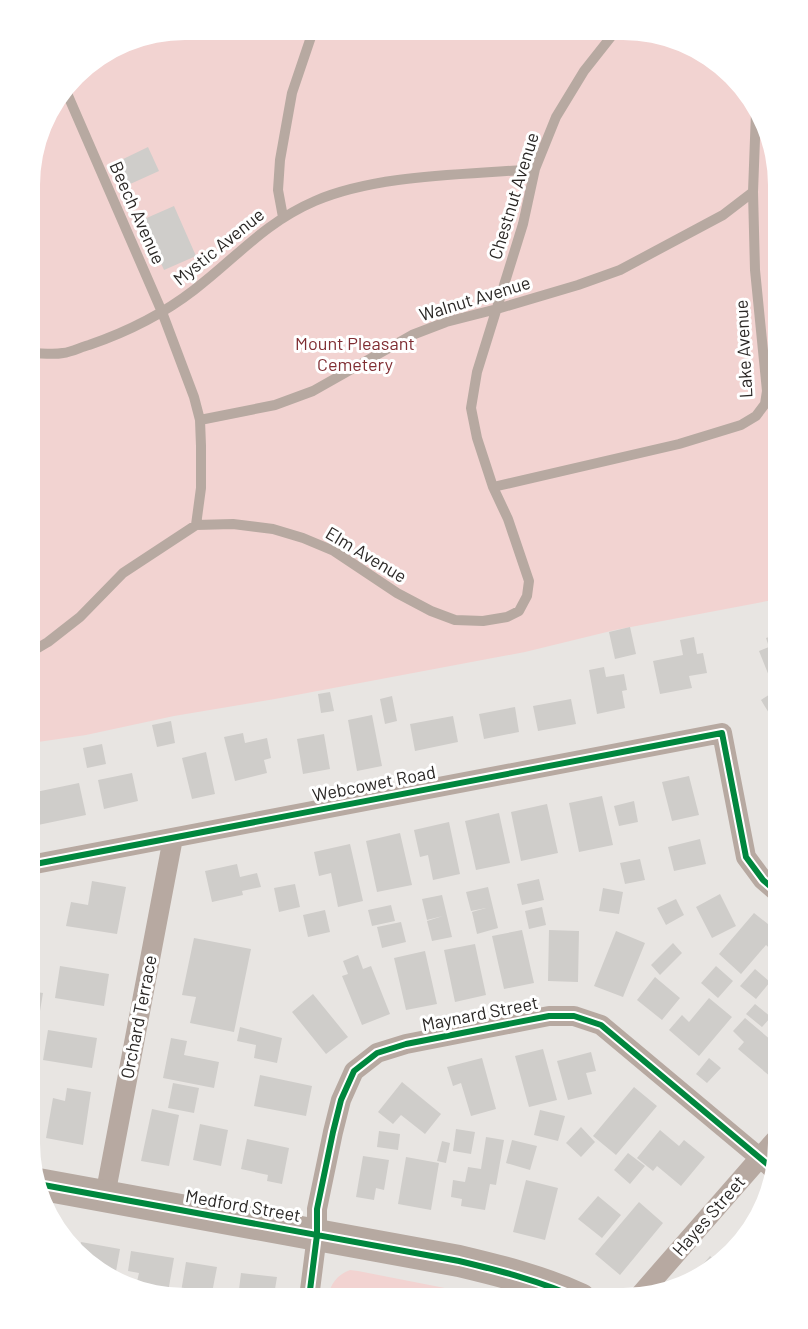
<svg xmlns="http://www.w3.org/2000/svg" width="808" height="1329" viewBox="0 0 808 1329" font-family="Barlow,sans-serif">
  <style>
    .green { fill: #f2d3d1 }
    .building { fill: #cfcdca }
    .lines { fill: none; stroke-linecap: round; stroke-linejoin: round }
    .service { stroke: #b7a9a1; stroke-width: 10 }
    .minor { stroke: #b7a9a1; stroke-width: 20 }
    .primary { stroke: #b6a9a1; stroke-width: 32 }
    .cycleway-casing { stroke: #fff; stroke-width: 10 }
    .cycleway { stroke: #00873e; stroke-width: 6 }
    .labels { text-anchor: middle; stroke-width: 6; stroke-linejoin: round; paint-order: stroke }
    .street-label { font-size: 18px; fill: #2a2725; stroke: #fff }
    .park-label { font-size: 18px; fill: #7f2d32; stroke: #fff }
  </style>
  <rect width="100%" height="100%" fill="#e8e5e2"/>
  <path class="green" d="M186 30 652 33 725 68 766 127 778 186V599L615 630 525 652 275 699 174 716 86 735 31 743V166L46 117 83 69 127 42Z
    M350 1270 358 1271 501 1299 328 1298C330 1284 337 1275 350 1270Z"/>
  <path class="building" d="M148 147 159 171 128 185 117 162Z
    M174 206 196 256 164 270 142 220Z
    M630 627 636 654 615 659 609 632Z
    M778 634V715L772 718 761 700 775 691 759 651 769 647 766 638Z
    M694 637 697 654 703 653 707 673 689 676 692 688 660 694 653 661 683 655 680 640Z
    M604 667 606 677 624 674 627 690 622 691 625 708 597 714 589 670Z
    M330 692 334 711 321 713 318 694Z
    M392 696 397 721 385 724 380 699Z
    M571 699 576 724 538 731 533 706Z
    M515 707 519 732 484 739 479 714Z
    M372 715 382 766 357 771 348 720Z
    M453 716 458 742 415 751 410 724Z
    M171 721 175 743 157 747 152 725Z
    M243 733 245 743 267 738 271 758 264 760 267 773 235 781 224 737Z
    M324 734 330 769 303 774 297 739Z
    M102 744 106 764 87 768 83 748Z
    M206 752 215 794 192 799 182 758Z
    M132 773 138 801 104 809 98 780Z
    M689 776 699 815 672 821 662 782Z
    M79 783 86 815 38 825 31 793Z
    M602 796 613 845 579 852 569 803Z
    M634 801 638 822 619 826 614 806Z
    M547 804 558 853 521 861 511 812Z
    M499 813 510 863 476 870 465 821Z
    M449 822 460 874 433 880 428 855 420 857 414 830Z
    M400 833 412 885 377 892 366 841Z
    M700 839 706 864 674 871 668 847Z
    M350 844 363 901 338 907 331 873 319 876 314 852Z
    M640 859 645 880 625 884 620 863Z
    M237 864 240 877 257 873 261 887 242 891 243 895 212 902 205 871Z
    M539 879 544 900 522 905 517 884Z
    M92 881 126 887 117 934 66 926 71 902 88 905Z
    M295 884 300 907 279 912 274 888Z
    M488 887 498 928 477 934 472 912 486 908 471 911 466 892Z
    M603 888 623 892 619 914 599 911Z
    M720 894 736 926 712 938 696 907Z
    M442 895 452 937 432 941 427 921 443 916 427 920 422 899Z
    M676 899 684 915 666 925 657 908Z
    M391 905 395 921 372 926 368 910Z
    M542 907 546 925 529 929 525 911Z
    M325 910 330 932 308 937 303 915Z
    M754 913 778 932V952L776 954 766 945 741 974 719 954Z
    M401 922 406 942 382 948 377 927Z
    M522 930 534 983 504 989 492 936Z
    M549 930 579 931 578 982 548 981Z
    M616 931 645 943 623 997 594 986Z
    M194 938 251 949 234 1032 190 1023 196 997 182 995Z
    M673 943 682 953 660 975 651 965Z
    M475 944 486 995 455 1002 444 950Z
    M425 951 437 1004 406 1010 394 958Z
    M358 955 363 969 371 966 390 1014 362 1025 342 976 348 974 343 961Z
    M60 966 109 974 104 1006 55 998Z
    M716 966 733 981 718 998 701 983Z
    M755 969 770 982 756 999 740 986Z
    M655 977 680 998 662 1020 637 1000Z
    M30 991 43 993 40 1011 30 1010Z
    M313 994 348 1037 326 1054 292 1012Z
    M709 998 732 1017 699 1056 669 1030 682 1015 689 1022Z
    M755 1004 771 1017 762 1027 746 1014Z
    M745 1018 778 1046V1083L738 1049 744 1042 733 1031Z
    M240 1027 282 1038 277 1063 254 1058 256 1045 237 1041Z
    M48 1030 97 1038 92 1068 43 1060Z
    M171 1038 187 1041 184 1055 219 1062 214 1088 163 1078Z
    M543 1049 557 1100 529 1107 515 1056Z
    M591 1052 596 1071 586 1073 592 1094 568 1100 557 1061Z
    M482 1058 496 1109 471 1116 461 1083 453 1086 447 1067Z
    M709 1058 721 1068 707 1083 696 1074Z
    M260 1075 312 1086 306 1116 254 1106Z
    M402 1082 441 1114 425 1134 401 1115 393 1124 378 1112Z
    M173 1083 199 1088 194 1113 168 1108Z
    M634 1087 657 1106 616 1155 593 1136Z
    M67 1088 91 1092 83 1145 46 1138 53 1098 65 1101Z
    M152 1109 179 1115 169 1166 141 1161Z
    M540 1110 565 1116 558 1141 534 1135Z
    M200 1124 228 1130 221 1166 193 1160Z
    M581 1127 595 1142 581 1157 566 1143Z
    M456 1129 475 1132 471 1154 453 1151Z
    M660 1130 679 1146 684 1140 705 1157 681 1186 657 1166 653 1171 637 1158Z
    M379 1131 400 1134 398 1150 377 1147Z
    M486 1137 504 1140 496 1185 490 1184 485 1210 461 1206 462 1199 451 1197 453 1180 465 1182 468 1167 481 1169Z
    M247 1139 289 1148 282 1184 267 1181 268 1175 241 1169Z
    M512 1140 537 1146 530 1170 506 1163Z
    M442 1141 450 1143 446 1163 437 1161Z
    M628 1153 645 1166 630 1184 614 1170Z
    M363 1156 389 1160 384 1190 376 1188 374 1200 356 1197Z
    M406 1157 439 1163 431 1210 398 1204Z
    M526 1180 558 1188 545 1240 513 1232Z
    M598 1196 621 1215 602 1238 578 1219Z
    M639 1202 663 1223 620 1275 595 1254Z
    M81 1242 120 1249 115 1277 91 1267 80 1252Z
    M131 1251 174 1258 167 1298 136 1286 139 1273 128 1271Z
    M710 1256 716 1261 691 1280V1279Z
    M186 1262 217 1267 211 1298H180Z
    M241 1273 277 1277 274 1295 265 1294V1298H238Z"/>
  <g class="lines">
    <path class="service" d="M66 91 162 312 194 397 200 420 201 446V488L196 525
      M283 217 278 190 280 160 292 93 313 31
      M31 353C41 353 53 355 63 353 72 352 81 347 89 345 127 332 163 314 194 290 236 258 264 223 315 201 378 174 466 175 535 169
      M200 420 275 405 313 391 412 335 446 322 497 309 578 285 620 270 723 215 753 192
      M493 487 679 444 741 425 756 416 765 404 767 391 755 270 753 192 756 112
      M31 652 48 642 80 617 123 573 196 525 233 524 273 529 303 538 334 551 397 593 431 611 455 620 483 621 507 617 519 611 527 596 529 581 508 519 493 487 477 438 471 408 477 372 523 224 535 169 556 117 584 71 614 33"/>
    <path class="minor" d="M30 865 722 733 746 857 763 880 778 893
      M105 1196 173 838
      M640 1295 778 1137
      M309 1298 317 1235V1209L333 1132 341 1100 354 1071 377 1053 406 1044 549 1016H574L601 1025 772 1168"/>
    <path class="primary" d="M38 1184 459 1261C501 1271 541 1281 580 1299"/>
    <g class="cycleway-casing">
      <path id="cycleway" d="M30 865 722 733 746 857 763 880 778 893
        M38 1184 459 1261C501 1271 541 1281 580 1299
        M309 1298 317 1235V1209L333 1132 341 1100 354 1071 377 1053 406 1044 549 1016H574L601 1025 772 1168"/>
    </g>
    <use href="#cycleway" class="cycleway"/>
  </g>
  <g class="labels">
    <g class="street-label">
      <text transform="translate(514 196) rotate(-73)" y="6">Chestnut Avenue</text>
      <text transform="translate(137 213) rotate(66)" y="6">Beech Avenue</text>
      <text transform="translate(219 247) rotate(-39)" y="6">Mystic Avenue</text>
      <text transform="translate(475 299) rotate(-17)" y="6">Walnut Avenue</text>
      <text transform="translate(744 349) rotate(-93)" y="6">Lake Avenue</text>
      <text transform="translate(366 555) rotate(31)" y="6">Elm Avenue</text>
      <text transform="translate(374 784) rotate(-11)" y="6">Webcowet Road</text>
      <text transform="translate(480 1014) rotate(-11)" y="6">Maynard Street</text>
      <text transform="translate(139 1017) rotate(-79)" y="6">Orchard Terrace</text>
      <text transform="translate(243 1206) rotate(10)" y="6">Medford Street</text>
      <text transform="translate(709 1216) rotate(-49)" y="6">Hayes Street</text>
    </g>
    <g class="park-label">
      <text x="355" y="350">Mount Pleasant<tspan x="355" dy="21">Cemetery</tspan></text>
    </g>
  </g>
  <path d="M0 0H808V1329H0ZM185 40H623A145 145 0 0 1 768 185V1143A145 145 0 0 1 623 1288H185A145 145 0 0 1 40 1143V185A145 145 0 0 1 185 40Z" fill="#fff" fill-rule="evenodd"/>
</svg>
